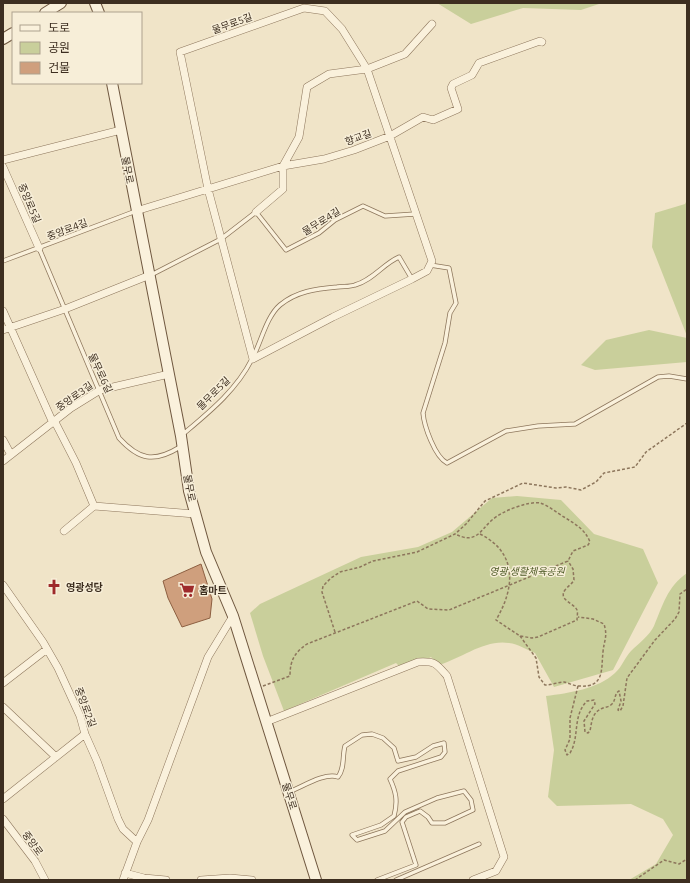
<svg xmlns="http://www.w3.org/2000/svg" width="690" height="883" viewBox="0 0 690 883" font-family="Bitter,'Noto Sans KR',serif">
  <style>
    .green { fill: #c9cf9b }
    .building { fill: #cf9f7d; stroke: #8d5f41 }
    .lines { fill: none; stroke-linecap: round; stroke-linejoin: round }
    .service-casing { stroke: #8d765c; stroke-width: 5 }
    .minor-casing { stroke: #8d765c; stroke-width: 8 }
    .secondary-casing { stroke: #6f573f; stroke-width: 12 }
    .path { stroke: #8d765c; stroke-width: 1.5; stroke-dasharray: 3 2; stroke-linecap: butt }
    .service { stroke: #faf1dc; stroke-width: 3.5 }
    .minor { stroke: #faf1dc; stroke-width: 7 }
    .secondary { stroke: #faf1dc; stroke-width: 10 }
    .labels { text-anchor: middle; stroke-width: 3; stroke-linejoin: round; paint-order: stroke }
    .street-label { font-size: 10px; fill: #3d2e20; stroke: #f7eed8 }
    .park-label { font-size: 10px; font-style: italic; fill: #4d5a26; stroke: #f7eed8 }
    .poi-label { font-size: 10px; font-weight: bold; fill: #3d2e20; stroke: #f7eed8; text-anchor: start }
  </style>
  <rect width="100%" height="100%" fill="#f0e4c8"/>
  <path class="green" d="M437 3H602L581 10 523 8 471 24Z
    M687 200V336L652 247 655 213 685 204Z
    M649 330 687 338V362L595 370 581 365 606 340Z
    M517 496 561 500 594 534 643 549 658 583 613 670 554 687 535 653C527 650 518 644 509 643 485 639 462 658 439 665L431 657 404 671 396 663 284 711 263 656 250 613 260 604 361 557 418 547 452 532 492 498Z
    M687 573V880H629L656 864 673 835 663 819 631 804 557 806 548 797 554 750 546 696C569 693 598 689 615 673 622 667 625 657 631 651 638 644 650 635 654 626 663 605 667 587 687 573Z"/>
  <path class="building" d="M201 564 212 599 210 618 182 627 168 598 163 581Z"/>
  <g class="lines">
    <g class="service-casing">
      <path id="service" d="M39 248 119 438C139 460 154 463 180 447
        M3 261 136 211
        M430 265 449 268 456 303 450 313 445 343 423 413C424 426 435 457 447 463L506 431 538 426 575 424 658 377 669 376 687 379
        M151 275 221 239 256 212 286 250 319 233 335 220 363 206 385 216 415 214
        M182 435C208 413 236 391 252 359 261 343 266 317 280 305 297 291 316 289 337 287 343 286 350 287 355 285 373 280 383 264 399 257L412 279
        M289 792C302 787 325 772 338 777 345 768 342 757 345 746L362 735 372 734 383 738 394 748 398 761 416 757 433 746 444 743 445 752 441 757 398 771 390 779C396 792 398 801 394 816L381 825 352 835 357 840 385 831 405 812 437 798 464 791 471 800 473 810 445 823H432L428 817 420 811 406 817 402 822 416 865 377 880
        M396 880 479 844"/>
    </g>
    <g class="minor-casing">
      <path id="minor" d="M304 8 325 11 342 29 367 69 432 261 427 271 412 279 333 317 253 359 208 189 180 52Z
        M3 160 121 130
        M3 167 39 248
        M136 211 283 166 324 159 354 150 390 136 423 117 433 120 458 109 451 88 453 84 472 75 479 63 540 41 542 42
        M256 212 283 189V166L299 137 307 87 329 74 367 69 405 54 432 24
        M3 311 53 423
        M3 330 65 309 150 275
        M55 422 76 463 94 506 195 514
        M3 440 11 455
        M3 461 71 408 100 390 169 374
        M64 531 94 506
        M3 585 43 642 58 668 80 716 85 734 97 761 118 819 123 829 137 842
        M3 683 47 649
        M3 707 56 757
        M266 722 418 662C435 661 436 663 447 676L504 857 496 871 473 880
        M3 799 85 734
        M3 819 35 861 45 880
        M125 873 144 878 166 880
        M123 880 137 842 148 820 208 657 233 616
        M201 880 230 878 252 880"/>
    </g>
    <g class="secondary-casing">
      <path id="secondary" d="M95 3 99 13
        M45 13 61 3
        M3 39 13 33
        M112 83 181 436 189 491 206 552 233 616 316 880"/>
    </g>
    <path class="path" d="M480 534C518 553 515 588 496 620L520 636 532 638 538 637 577 620C577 617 578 613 577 610 574 603 558 600 565 590 568 586 572 584 574 580L573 569 568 561
      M335 632 322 592 323 586 331 578 340 572 360 567 373 561 417 552 455 534 466 524 485 501 523 483 556 488 566 487 581 490 596 482 604 473 635 467 646 452 687 423
      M520 636 536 658 539 677 545 685C552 685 558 682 564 682 569 683 574 686 579 686 605 688 601 669 603 652 604 640 608 637 604 624L593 619 578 617
      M263 686 290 676C290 661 294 653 307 644L417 601 428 609 449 610 568 561 573 551 588 545 590 542C585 529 575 524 564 517 557 513 548 505 540 503 528 501 502 511 492 520 479 532 476 544 455 534
      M578 686 570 718V739L565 750 567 755 570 753C580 737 572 716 587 701L594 700 595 704 584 721 585 732 588 733 590 731C592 721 592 712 603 708 606 707 609 707 612 704 616 700 614 694 619 691L621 701 618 710 620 711 623 706 627 678 655 640 675 619 679 612 680 594 687 589
      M635 880 664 860 679 864 687 859"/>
    <use href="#service" class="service"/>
    <use href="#minor" class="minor"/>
    <use href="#secondary" class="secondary"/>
  </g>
  <defs>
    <g id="church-bare" transform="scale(1.2)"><path d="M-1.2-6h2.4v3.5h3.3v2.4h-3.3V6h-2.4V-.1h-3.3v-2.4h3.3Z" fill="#9e2a2b" stroke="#f7eed8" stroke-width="2.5" paint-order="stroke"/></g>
    <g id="supermarket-bare" transform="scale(1.2)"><path d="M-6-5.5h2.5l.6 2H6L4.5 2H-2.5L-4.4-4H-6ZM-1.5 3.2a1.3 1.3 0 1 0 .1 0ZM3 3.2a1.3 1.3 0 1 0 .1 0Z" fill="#9e2a2b" stroke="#f7eed8" stroke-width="2.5" paint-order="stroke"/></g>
  </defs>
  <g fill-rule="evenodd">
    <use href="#church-bare" x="54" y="587"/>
    <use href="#supermarket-bare" x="187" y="590"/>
  </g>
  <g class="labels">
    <g class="street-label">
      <text transform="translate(232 23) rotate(-20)" y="4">물무로5길</text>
      <text transform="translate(358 137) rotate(-20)" y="4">향교길</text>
      <text transform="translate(128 170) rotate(79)" y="4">물무로</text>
      <text transform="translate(30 203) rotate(67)" y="4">중앙로5길</text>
      <text transform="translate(321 221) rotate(-32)" y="4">물무로4길</text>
      <text transform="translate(67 229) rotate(-21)" y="4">중앙로4길</text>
      <text transform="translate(101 373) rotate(65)" y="4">물무로6길</text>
      <text transform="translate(213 393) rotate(-45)" y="4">물무로5길</text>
      <text transform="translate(74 396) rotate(-35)" y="4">중앙로3길</text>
      <text transform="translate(190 488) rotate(79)" y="4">물무로</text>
      <text transform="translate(86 707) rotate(69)" y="4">중앙로2길</text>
      <text transform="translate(290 796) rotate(72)" y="4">물무로</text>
      <text transform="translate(33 843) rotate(54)" y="4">중앙로</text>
    </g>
    <g class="park-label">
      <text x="527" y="575">영광 생활체육공원</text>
    </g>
    <g class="poi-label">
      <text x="66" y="591">영광성당</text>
      <text x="199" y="594">홈마트</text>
    </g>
  </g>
  <rect width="690" height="883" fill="none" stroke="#3d2e20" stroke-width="8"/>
  <rect x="12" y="12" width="130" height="72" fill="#f7eed8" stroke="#ada18e"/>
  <rect x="20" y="25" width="20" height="6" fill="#faf1dc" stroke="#ada18e"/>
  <text x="48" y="32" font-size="12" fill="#3d2e20">도로</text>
  <rect x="20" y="42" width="20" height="12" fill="#c9cf9b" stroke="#ada18e"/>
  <text x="48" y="52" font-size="12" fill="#3d2e20">공원</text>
  <rect x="20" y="62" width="20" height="12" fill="#cf9f7d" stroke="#ada18e"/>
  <text x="48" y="72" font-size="12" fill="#3d2e20">건물</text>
</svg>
